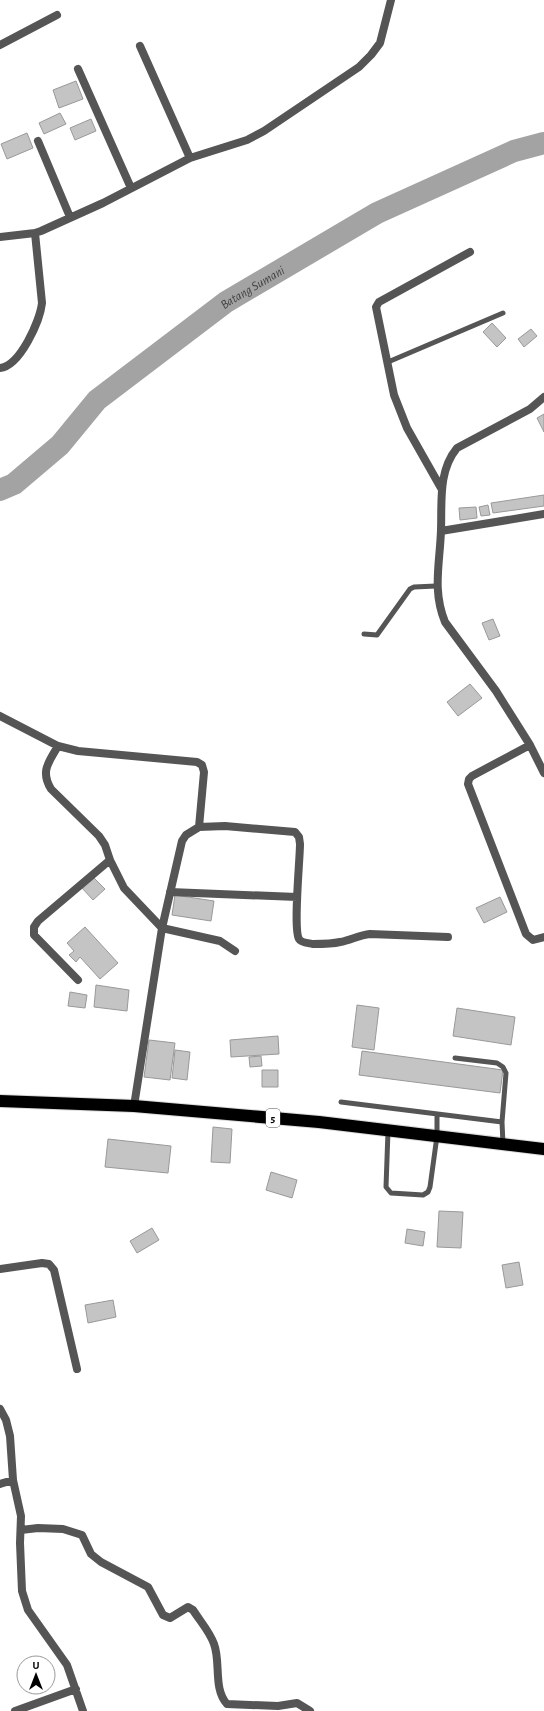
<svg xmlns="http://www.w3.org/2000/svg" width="544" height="1711" viewBox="0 0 544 1711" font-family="'Alegreya Sans',sans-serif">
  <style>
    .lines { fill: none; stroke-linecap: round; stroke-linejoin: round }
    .river { stroke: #a3a3a3; stroke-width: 22 }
    .building { fill: #c4c4c4; stroke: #999 }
    .highway-casing { stroke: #dbdbdb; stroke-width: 14 }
    .lane { stroke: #555; stroke-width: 5 }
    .street { stroke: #555; stroke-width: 8 }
    .highway { stroke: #000; stroke-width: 12 }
    .labels { text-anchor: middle; stroke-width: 3.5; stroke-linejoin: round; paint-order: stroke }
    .shield { fill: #fff; stroke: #4c4c4c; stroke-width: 1 }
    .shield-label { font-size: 11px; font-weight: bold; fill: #000 }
    .water-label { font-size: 13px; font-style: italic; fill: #444; stroke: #fff }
  </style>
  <rect width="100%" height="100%" fill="#fff"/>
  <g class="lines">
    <path class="river" id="s1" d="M0 490 14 484 60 445 97 400 226 302 377 213 514 151 544 143"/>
  </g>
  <path class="building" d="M76 81 83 99 59 108 53 90Z
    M60 113 66 124 44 134 39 123Z
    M91 119 96 131 75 140 70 128Z
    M27 133 33 148 7 159 1 144Z
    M492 323 506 338 497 347 483 332Z
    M531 329 537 336 524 347 518 339Z
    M544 414V432L537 418Z
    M544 495V506L493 513 491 503Z
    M488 505 490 515 481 516 479 507Z
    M476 507 477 518 460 520 459 508Z
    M493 619 500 636 489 640 482 623Z
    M470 684 482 698 458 716 447 702Z
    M94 878 105 889 93 900 82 888Z
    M175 895 214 901 211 921 172 915Z
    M500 897 507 912 484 923 476 908Z
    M85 927 118 963 100 979 80 957 76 962 69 955 74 951 67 943Z
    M96 985 129 990 127 1011 94 1007Z
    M70 992 87 995 85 1008 68 1006Z
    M357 1005 379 1008 374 1050 352 1047Z
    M457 1008 515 1017 511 1045 453 1036Z
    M278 1036 279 1054 231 1057 230 1040Z
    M149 1040 175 1043 170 1080 144 1077Z
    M175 1050 190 1052 187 1080 172 1078Z
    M362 1051 503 1070 500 1093 359 1075Z
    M261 1056 262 1066 250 1067 249 1057Z
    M262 1070H278V1087H262Z
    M213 1127 232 1129 230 1163 211 1162Z
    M108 1139 171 1146 168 1173 105 1167Z
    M271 1172 297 1180 292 1198 266 1190Z
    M439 1211 463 1212 461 1248 437 1247Z
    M152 1228 159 1240 137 1253 130 1241Z
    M407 1229 425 1232 423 1246 405 1243Z
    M519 1262 523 1285 506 1288 502 1265Z
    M113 1300 116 1317 88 1323 85 1305Z"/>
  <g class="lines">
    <g class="highway-casing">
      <path id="highway" d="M0 1101 134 1106 319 1122 544 1149"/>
    </g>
    <path class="lane" d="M388 362 503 313
      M364 634 377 635 410 589 414 587 436 586
      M455 1058 497 1063 503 1067 506 1073 502 1122
      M341 1102 502 1122 503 1144
      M388 1131 386 1187 391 1193 423 1195 428 1192 430 1187 437 1136V1114"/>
    <path class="street" d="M0 45 57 15
      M140 46 190 158
      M78 69 131 188
      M38 141 70 217
      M0 237 35 233 41 231 103 203 190 158 247 140 264 131 359 67 371 55 380 43 391 0
      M0 368C20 366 40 321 42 303L35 233
      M544 397 530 409 457 448C438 471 442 502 441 530 440 563 432 590 445 622L496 691 530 745 544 773
      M441 488 407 428 394 395 376 307 379 302 470 252
      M441 531 544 514
      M0 716 58 746 78 751 197 762 202 765 204 772 199 827
      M530 745 472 776 469 779 468 784 526 934 533 940 544 937
      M58 746C49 762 40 771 51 789L99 836 105 845 110 860 124 888 162 928 220 941 235 951
      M170 892 297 897
      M78 980 34 935V927L38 921 110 860
      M134 1106 162 928 182 841 186 835 199 827 225 826 295 832 299 837 300 844C300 859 293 929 299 939 301 943 309 943 313 944 321 944 332 944 340 942 351 940 359 935 370 934L448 937
      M0 1269 42 1263 49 1264 54 1270 77 1369
      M0 1409 6 1420 10 1436 13 1480 21 1516 20 1543 22 1591 28 1610 67 1665 83 1711
      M0 1484 13 1480
      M21 1530 38 1528 63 1529 82 1535 91 1554 101 1562 148 1587 163 1615 170 1618 188 1607 193 1610C200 1621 210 1632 214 1644 221 1662 213 1689 227 1704L278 1706 297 1703 310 1711
      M15 1711 76 1689"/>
    <use href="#highway" class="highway"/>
  </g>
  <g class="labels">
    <rect class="shield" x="266" y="1109" width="14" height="18" rx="3"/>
    <g class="shield-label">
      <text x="273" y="1122">5</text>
    </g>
    <g class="water-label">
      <text dy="5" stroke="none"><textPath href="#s1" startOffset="326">Batang Sumani</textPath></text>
    </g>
  </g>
  <g transform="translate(36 1675)"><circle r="19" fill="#ffffff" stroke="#999999"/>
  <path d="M0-3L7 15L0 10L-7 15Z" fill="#000000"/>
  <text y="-6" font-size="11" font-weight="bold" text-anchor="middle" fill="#000000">U</text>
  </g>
</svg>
